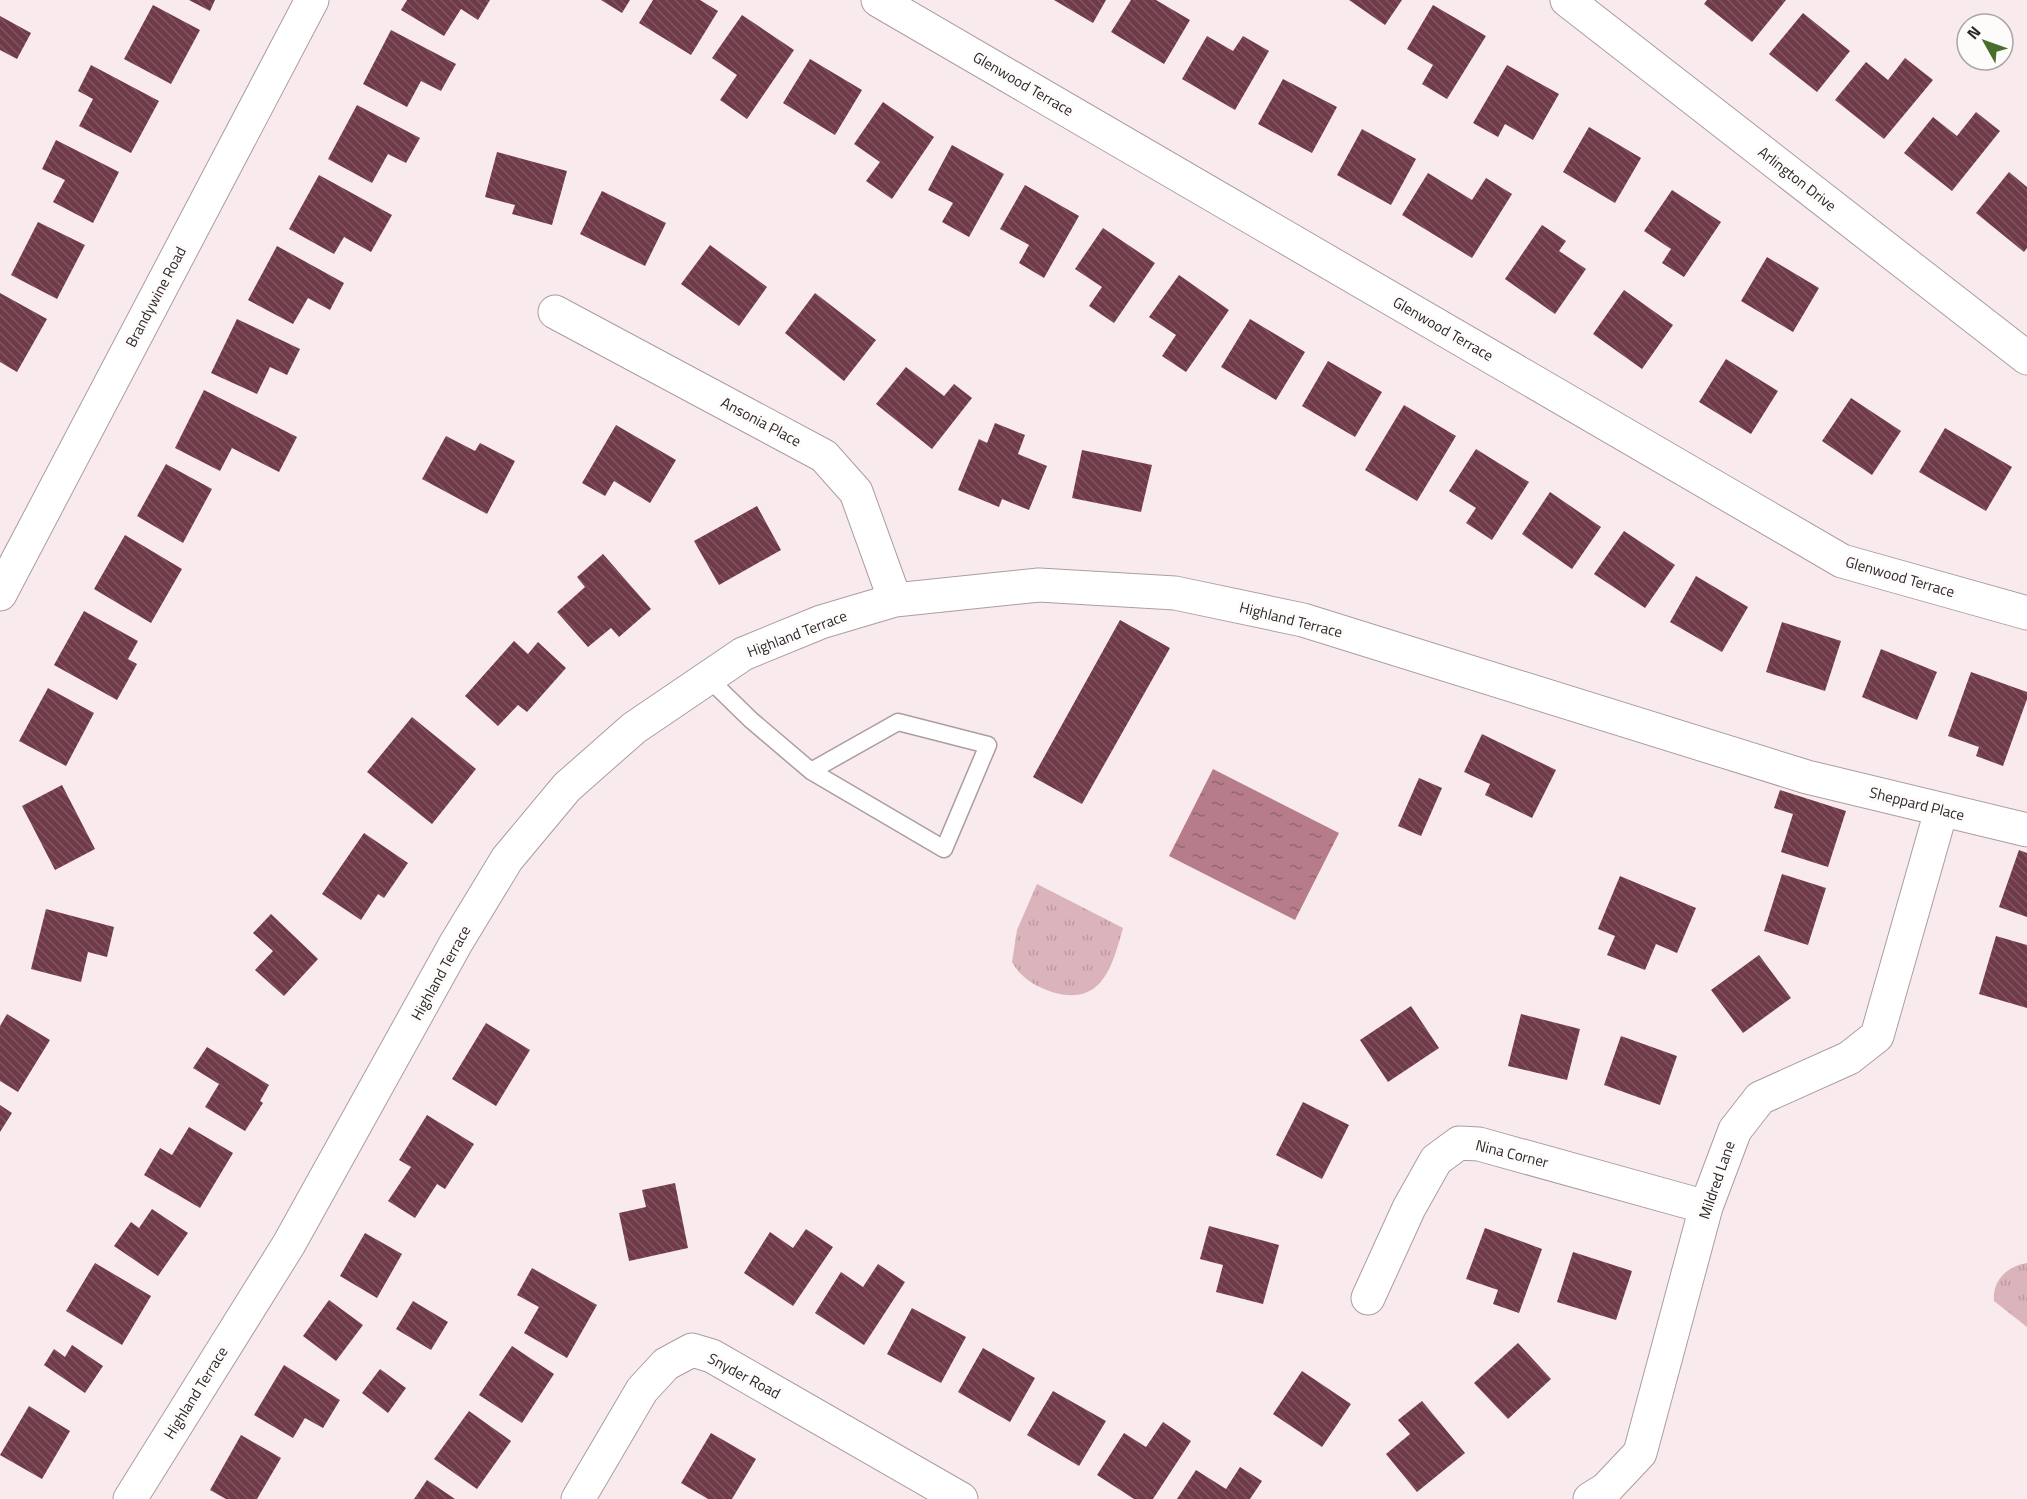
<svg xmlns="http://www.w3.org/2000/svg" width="2027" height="1499" viewBox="0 0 2027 1499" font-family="'Titillium Web',sans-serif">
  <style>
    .grass { fill: url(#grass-tufts) }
    .water { fill: url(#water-ripples) }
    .building { fill: url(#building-back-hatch) }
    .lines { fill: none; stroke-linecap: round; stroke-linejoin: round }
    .lane-casing { stroke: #ab9da0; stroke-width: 19 }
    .street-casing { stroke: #ab9da0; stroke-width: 35 }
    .lane { stroke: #fff; stroke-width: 16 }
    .street { stroke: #fff; stroke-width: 33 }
    .labels { text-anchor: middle; stroke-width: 6; stroke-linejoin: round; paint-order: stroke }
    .street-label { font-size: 15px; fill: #2d2728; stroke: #fefbfb }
  </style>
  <defs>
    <pattern id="grass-tufts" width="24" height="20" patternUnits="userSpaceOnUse" patternTransform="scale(1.5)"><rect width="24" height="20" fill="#dab3bb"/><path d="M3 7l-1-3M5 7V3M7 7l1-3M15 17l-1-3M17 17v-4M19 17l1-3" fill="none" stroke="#bb9aa1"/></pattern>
    <pattern id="water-ripples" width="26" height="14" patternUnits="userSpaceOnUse" patternTransform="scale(1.5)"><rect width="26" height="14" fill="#b77c89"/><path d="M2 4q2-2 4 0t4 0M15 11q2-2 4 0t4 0" fill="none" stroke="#956670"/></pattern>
    <pattern id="building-back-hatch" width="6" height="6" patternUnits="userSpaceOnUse" patternTransform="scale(1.5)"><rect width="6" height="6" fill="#703b48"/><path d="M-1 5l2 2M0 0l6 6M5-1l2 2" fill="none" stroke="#805560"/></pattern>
  </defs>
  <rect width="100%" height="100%" fill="#f9eaed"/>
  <path class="grass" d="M1037 884 1123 928C1112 967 1102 1007 1052 992 1035 986 1021 978 1012 962L1017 930Z
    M2027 1263V1327L1994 1301C1992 1281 2007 1266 2027 1263Z"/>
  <path class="water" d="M1213 769 1339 833 1295 920 1169 856Z"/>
  <path class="building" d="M189 0H215L210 11Z
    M407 0H490L478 20 461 9 444 36 401 10Z
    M601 0H630L622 13Z
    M653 0H700L718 11 691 55 639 23Z
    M1054 0H1106L1093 23Z
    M1131 0H1156L1190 20 1164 64 1111 32Z
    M1349 0H1402L1385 25Z
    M1707 0H1786L1752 42 1704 4Z
    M153 5 200 30 171 84 124 59Z
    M1433 5 1486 36 1447 99 1422 84 1433 65 1407 49Z
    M1803 13 1850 51 1817 92 1769 54Z
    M742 15 794 50 747 119 720 100 737 75 712 58Z
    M0 16 31 33 17 59 0 50Z
    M391 30 456 64 441 91 421 81 407 107 363 84Z
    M1207 36 1233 51 1243 36 1269 51 1235 110 1182 79Z
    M1905 58 1933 80 1884 139 1835 100 1866 62 1888 80Z
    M810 59 862 90 835 135 783 103Z
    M91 65 159 101 131 153 79 126 93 99 78 91Z
    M1507 65 1559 94 1533 140 1505 124 1498 137 1473 123Z
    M1283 79 1337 107 1312 153 1258 124Z
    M883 102 934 137 892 199 866 181 880 162 854 144Z
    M357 105 420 138 406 163 388 154 372 183 328 159Z
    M1976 112 2000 131 1952 191 1904 153 1933 117 1957 136Z
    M1589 127 1641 158 1615 203 1563 172Z
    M1362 129 1416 159 1391 205 1337 175Z
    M56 140 119 172 93 223 53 202 65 180 42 169Z
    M952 145 1004 174 969 237 942 222 953 203 928 190Z
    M497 152 567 171 552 225 512 214 515 205 485 197Z
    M2009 172 2027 187V248L2024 252 1976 213Z
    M1428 173 1472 200 1486 178 1512 194 1472 258 1402 215Z
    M319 175 392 215 371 252 344 237 334 254 289 229Z
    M1025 185 1079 216 1044 278 1019 263 1029 245 1000 229Z
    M1672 190 1721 222 1684 277 1662 263 1671 249 1644 231Z
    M602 191 666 223 645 266 580 234Z
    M38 222 85 245 57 299 11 275Z
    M1542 225 1566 241 1559 251 1586 269 1555 314 1505 279Z
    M1103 228 1155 263 1114 323 1089 306 1102 287 1075 269Z
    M710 245 767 287 739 326 681 284Z
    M277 246 344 283 330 310 308 298 293 324 248 300Z
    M1767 257 1819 288 1793 332 1741 301Z
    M1179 275 1229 310 1186 372 1162 356 1176 335 1149 317Z
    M1624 290 1673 325 1642 369 1593 334Z
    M0 293 47 319 17 372 0 362Z
    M815 293 876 340 844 381 785 333Z
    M237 319 300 349 287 375 270 367 257 394 211 373Z
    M1250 319 1305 352 1276 400 1221 367Z
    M1726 359 1778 391 1751 434 1699 402Z
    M1328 361 1382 392 1355 437 1302 406Z
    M906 367 944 396 954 384 972 398 932 449 876 404Z
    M204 390 297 437 279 472 232 448 220 471 175 448Z
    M1851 398 1901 431 1872 475 1822 441Z
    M1404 405 1456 436 1417 501 1365 470Z
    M995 423 1025 435 1018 454 1047 466 1029 510 1002 499 999 507 958 490 979 439 987 443Z
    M616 425 676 460 650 503 614 481 605 496 582 483Z
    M1945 428 2012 467 1986 511 1919 472Z
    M446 436 475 451 480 443 515 461 487 514 422 479Z
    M1476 449 1529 482 1492 540 1466 523 1476 508 1449 491Z
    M1082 450 1152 465 1141 512 1072 498Z
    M166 464 212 489 183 543 137 516Z
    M1550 492 1601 527 1572 569 1522 534Z
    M757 506 781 550 719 585 694 541Z
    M1624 531 1675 565 1645 608 1594 574Z
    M125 535 182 569 151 623 94 589Z
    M603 554 651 609 619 637 611 628 588 647 557 612 585 587 577 577Z
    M1696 576 1748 607 1722 652 1670 622Z
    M84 611 138 641 128 659 137 664 117 700 54 665Z
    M1120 620 1170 648 1082 804 1033 777Z
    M1782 622 1841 641 1825 691 1766 672Z
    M514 641 528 654 538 642 566 668 527 712 518 705 498 726 465 696Z
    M1881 649 1937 672 1917 720 1862 697Z
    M1971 672 2027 692V699L2003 766 1976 756 1979 747 1948 736Z
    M48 688 94 713 66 766 19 741Z
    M412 717 476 769 432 824 367 772Z
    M1482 734 1556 770 1532 818 1485 795 1490 784 1464 772Z
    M1419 778 1442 788 1421 836 1398 826Z
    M62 785 95 849 55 870 22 806Z
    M1780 790 1846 811 1828 867 1781 852 1793 814 1774 808Z
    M364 833 408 863 384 898 378 894 361 920 322 894Z
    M2019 850 2027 853V917L1999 907Z
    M1782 874 1826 888 1808 945 1764 931Z
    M1620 876 1696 908 1677 953 1656 944 1645 970 1607 955 1615 936 1598 929Z
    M46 909 114 927 107 957 88 952 81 982 31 969Z
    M271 914 318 959 284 996 255 970 273 951 253 933Z
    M1996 936 2027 945V1008L1979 994Z
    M1759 955 1791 998 1743 1033 1711 990Z
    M1411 1006 1439 1048 1388 1082 1360 1040Z
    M7 1014 50 1040 18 1092 0 1081V1026Z
    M1521 1014 1580 1029 1567 1080 1508 1066Z
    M486 1023 530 1050 496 1106 452 1079Z
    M1621 1036 1677 1056 1660 1105 1604 1085Z
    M207 1047 269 1085 260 1101 263 1103 245 1131 205 1107 219 1084 193 1068Z
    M1303 1102 1349 1125 1322 1179 1276 1155Z
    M0 1105 12 1113 0 1132Z
    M427 1115 474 1144 445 1189 437 1184 415 1218 388 1201 411 1167 399 1160Z
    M189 1127 233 1153 200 1208 144 1175 160 1148 172 1155Z
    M675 1183 688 1248 629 1261 619 1213 646 1207 642 1190Z
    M152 1209 188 1233 158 1276 114 1246 131 1222 139 1228Z
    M1209 1226 1279 1245 1263 1304 1216 1292 1223 1265 1200 1259Z
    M1485 1228 1542 1249 1519 1313 1493 1304 1498 1290 1466 1279Z
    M806 1229 833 1247 793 1306 744 1273 770 1232 793 1248Z
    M365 1233 402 1254 377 1298 340 1276Z
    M1573 1252 1632 1271 1616 1320 1557 1302Z
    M95 1263 151 1296 122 1345 66 1311Z
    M878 1264 905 1282 864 1345 815 1313 841 1272 863 1287Z
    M532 1268 597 1305 567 1358 524 1333 539 1307 517 1295Z
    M329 1300 363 1325 336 1361 303 1336Z
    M413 1301 448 1322 431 1350 396 1329Z
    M912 1308 966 1337 941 1383 887 1354Z
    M1518 1343 1551 1379 1508 1419 1474 1383Z
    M72 1345 103 1366 85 1393 44 1365 54 1349 65 1357Z
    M512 1346 554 1374 522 1423 479 1395Z
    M983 1348 1035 1378 1010 1422 958 1392Z
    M284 1365 340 1400 323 1428 305 1418 293 1438 254 1415Z
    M380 1369 406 1388 388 1413 362 1393Z
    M1302 1371 1351 1404 1322 1447 1273 1414Z
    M1053 1391 1106 1421 1079 1466 1027 1435Z
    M1422 1401 1465 1453 1417 1492 1386 1454 1410 1434 1398 1420Z
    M29 1406 70 1431 42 1479 0 1455Z
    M469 1411 511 1441 477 1489 434 1459Z
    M1163 1422 1191 1441 1153 1499H1134L1097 1475 1124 1433 1146 1447Z
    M711 1433 756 1459 732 1499H708L681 1483Z
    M241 1435 281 1458 257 1499H226L210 1490Z
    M1240 1467 1262 1481 1250 1499H1177L1196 1470 1226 1489Z
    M427 1480 455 1499H414Z"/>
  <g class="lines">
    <g class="lane-casing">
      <path id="lane" d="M708 678 751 720 811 771 944 849 988 745 898 722 811 771"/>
    </g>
    <g class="street-casing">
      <path id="street" d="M878 0 1842 561 2027 613
        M1567 0 2027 358
        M555 312 824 456 856 492 895 600
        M0 594 312 0
        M1368 1298 1409 1208 1436 1160 1459 1143 1479 1144 1706 1207
        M130 1499 289 1244 456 943 507 859 567 787 634 728 743 654 821 622 895 600 1039 585 1175 593 1303 620 1807 777 2027 830
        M578 1499 642 1390 666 1364 692 1350 712 1356 961 1499
        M1590 1499 1606 1489 1640 1453 1706 1207 1735 1130 1760 1098 1849 1058 1877 1036 1941 811"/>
    </g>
    <use href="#lane" class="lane"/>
    <use href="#street" class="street"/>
  </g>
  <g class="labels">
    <g class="street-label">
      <text transform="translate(1023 84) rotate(30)" y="5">Glenwood Terrace</text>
      <text transform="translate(1797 179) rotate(38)" y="5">Arlington Drive</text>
      <text transform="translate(156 297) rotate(-62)" y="5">Brandywine Road</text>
      <text transform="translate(1443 329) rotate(30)" y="5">Glenwood Terrace</text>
      <text transform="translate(761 422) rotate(28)" y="5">Ansonia Place</text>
      <text transform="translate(1900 577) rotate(16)" y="5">Glenwood Terrace</text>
      <text transform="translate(1291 620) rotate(14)" y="5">Highland Terrace</text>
      <text transform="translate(797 634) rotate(-21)" y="5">Highland Terrace</text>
      <text transform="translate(1917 804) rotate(14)" y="5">Sheppard Place</text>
      <text transform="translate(441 973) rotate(-61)" y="5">Highland Terrace</text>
      <text transform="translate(1512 1154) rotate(14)" y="5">Nina Corner</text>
      <text transform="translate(1717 1180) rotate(-71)" y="5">Mildred Lane</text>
      <text transform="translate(744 1376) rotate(28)" y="5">Snyder Road</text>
      <text transform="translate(196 1393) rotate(-58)" y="5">Highland Terrace</text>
    </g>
  </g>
  <g transform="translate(1985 42) rotate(310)"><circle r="28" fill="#fefbfb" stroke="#aaa6a7" stroke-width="1.5"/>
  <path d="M0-4.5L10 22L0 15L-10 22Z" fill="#476f2a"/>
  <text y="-9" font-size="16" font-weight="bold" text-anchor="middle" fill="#2d2728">N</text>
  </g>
</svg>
